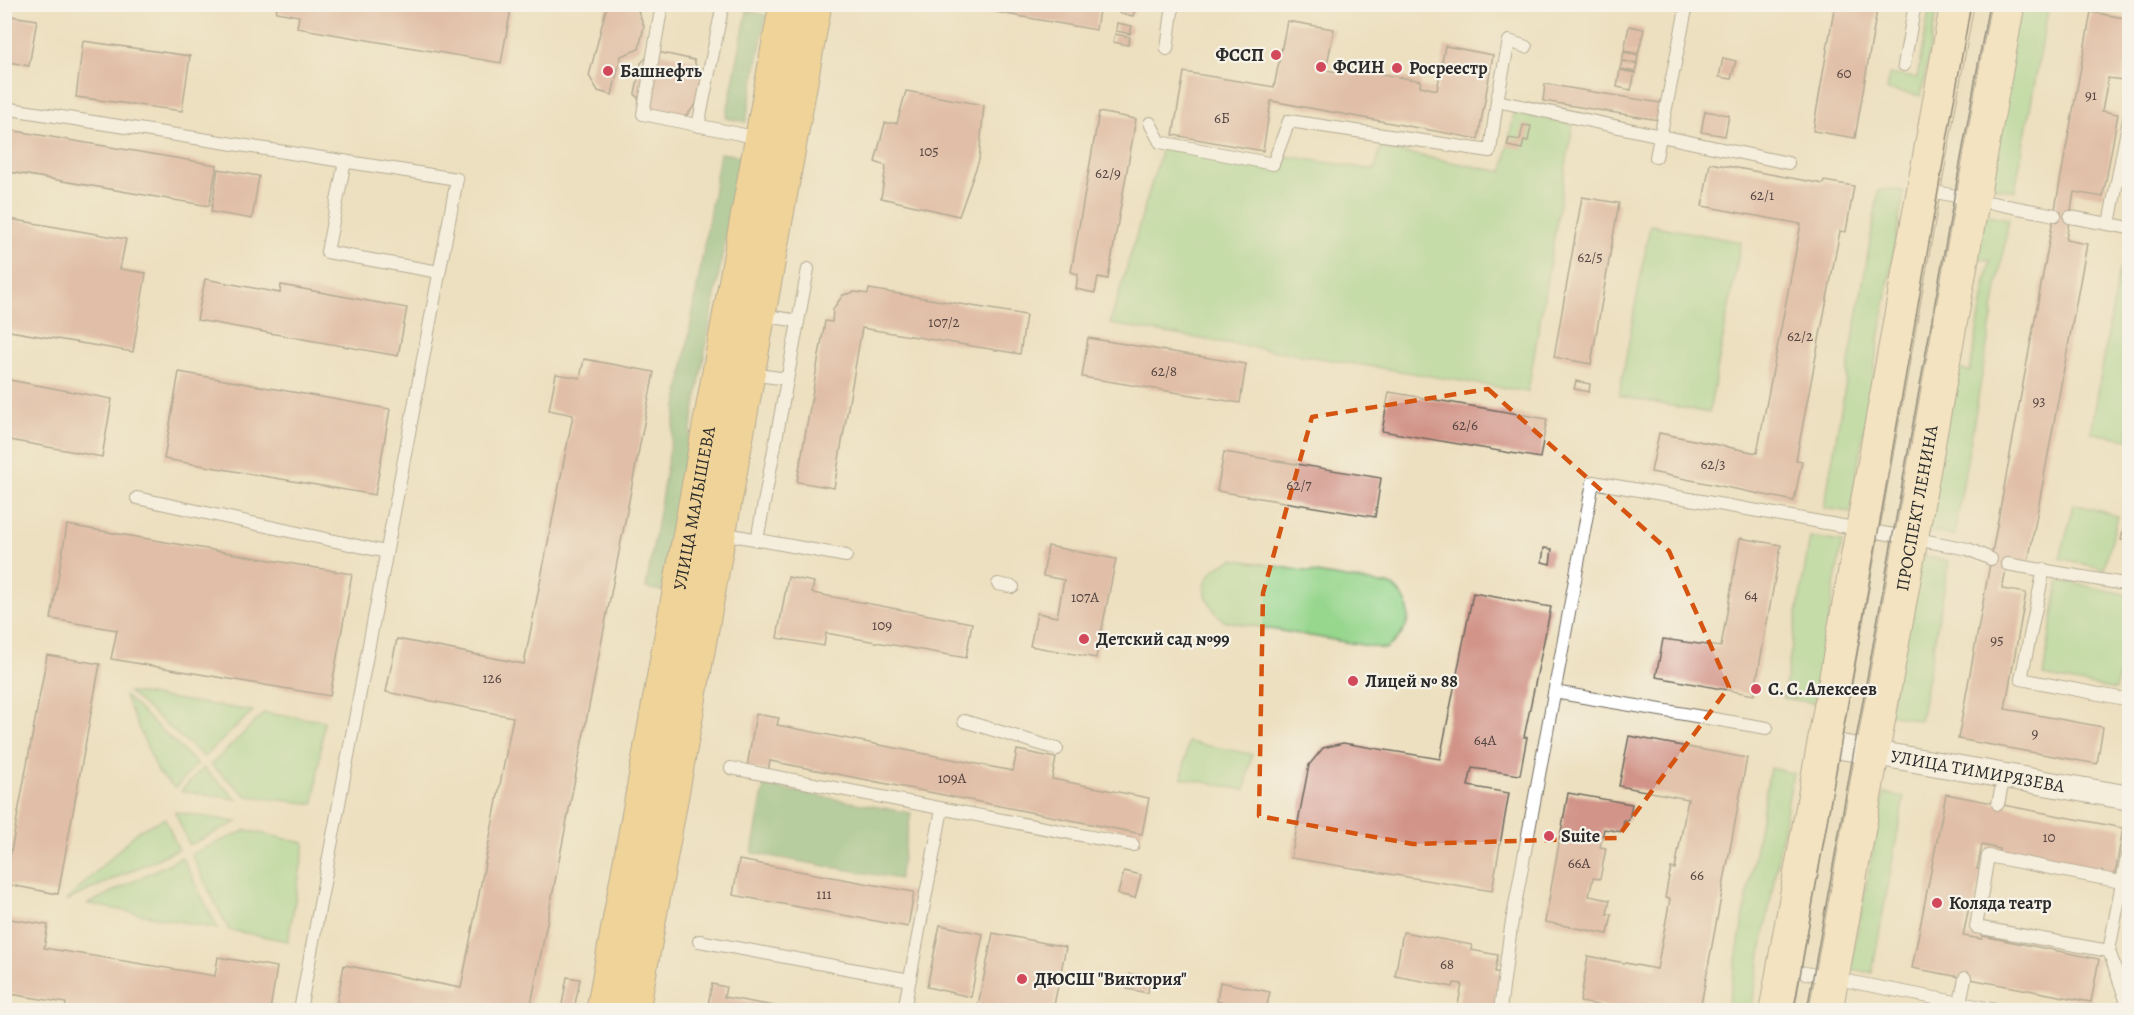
<svg xmlns="http://www.w3.org/2000/svg" width="2134" height="1015" viewBox="0 0 2134 1015" font-family="Alegreya,serif">
  <style>
    .green { fill: #96d68d; stroke: #60805c; stroke-width: 1.5 }
    .forest { fill: #78b778; stroke: #527152; stroke-width: 1.5 }
    .building { fill: #d29489 }
    .lines { fill: none; stroke-linecap: round; stroke-linejoin: round }
    .service-casing { stroke: #6f6a5f; stroke-width: 14 }
    .minor-casing { stroke: #6f6a5f; stroke-width: 26 }
    .secondary-casing { stroke: #6f6a5f; stroke-width: 35 }
    .primary-casing { stroke: #6f6a5f; stroke-width: 35 }
    .service { stroke: #fff; stroke-width: 12 }
    .minor { stroke: #fff; stroke-width: 24 }
    .secondary { stroke: #fae7c3; stroke-width: 33 }
    .primary { stroke: #f2c36a; stroke-width: 33 }
    .tram { stroke: #2b2b2b; stroke-width: 1.5 }
    .marked { fill: none; stroke: #d5540f; stroke-width: 4.5; stroke-dasharray: 12 8; stroke-linejoin: round }
    .poi-dot { fill: #d1495b; stroke: #f7f3e8; stroke-width: 2 }
    .labels { text-anchor: middle; stroke-width: 4.5; stroke-linejoin: round; paint-order: stroke }
    .number-label { font-size: 15px; fill: #554542 }
    .poi-label { font-size: 18px; font-weight: bold; fill: #2b2b2b; stroke: #f7f3e8; text-anchor: start }
    .street-label { font-size: 18px; fill: #2b2b2b; stroke: #f7f3e8 }
  </style>
  <rect width="100%" height="100%" fill="#f7f3e8"/>
  <filter id="ink" filterUnits="userSpaceOnUse"><feTurbulence type="fractalNoise" baseFrequency=".0167" numOctaves="2"/><feDisplacementMap in="SourceGraphic" scale="12" xChannelSelector="R" yChannelSelector="G"/><feConvolveMatrix kernelMatrix="1 2 1 2 8 2 1 2 1" color-interpolation-filters="sRGB"/></filter>
  <filter id="wash" filterUnits="userSpaceOnUse"><feTurbulence type="fractalNoise" baseFrequency=".008" numOctaves="4" result="noise"/><feDisplacementMap in="SourceGraphic" scale="24" xChannelSelector="R" yChannelSelector="G"/><feGaussianBlur stdDeviation="1.35" result="paint"/><feColorMatrix in="noise" values="0 0 0 0 0 0 0 0 0 0 0 0 0 0 0 0 0 1.4 0 .05"/><feComposite in="paint" operator="in"/></filter>
  <g filter="url(#wash)">
    <rect width="100%" height="100%" fill="#ede0c0"/>
    <path class="green" d="M1930 5H1938L1921 96 1887 90 1889 74 1917 78Z
      M2016 5H2049L2015 191 1983 186Z
      M1514 113 1573 124 1528 392 1110 324 1162 148 1278 169 1281 155 1375 170 1380 148 1503 172Z
      M1890 189 1904 191 1850 512 1824 508 1879 190Z
      M1979 213 2009 219 1954 536 1922 530 1950 368 1970 371 1990 260 1971 257Z
      M1650 225 1741 242 1709 413 1619 396Z
      M2119 269 2129 270V439L2091 433Z
      M2074 504 2118 516 2104 569 2060 558Z
      M1810 537 1842 542 1814 703 1783 698Z
      M1917 554 1949 561 1920 721 1889 714Z
      M1234 559 1393 586C1418 607 1410 633 1385 649L1224 621C1197 596 1198 572 1234 559Z
      M2059 580 2129 595V612L2116 690 2043 676Z
      M128 692 253 711 204 757Z
      M124 695 197 764 175 788 158 772Z
      M264 713 324 721 314 804 247 796 211 765Z
      M1188 742 1252 754 1245 790 1182 778Z
      M203 768 237 799 181 791Z
      M1770 768 1793 773 1751 1010H1727Z
      M1884 793 1904 797 1872 973 1850 969Z
      M175 812 237 822 189 845Z
      M165 818 178 849 66 901 138 831Z
      M246 830 305 843 288 941 229 930 191 854Z
      M182 857 218 929 88 904Z"/>
    <path class="forest" d="M747 11 766 15 746 122 726 118Z
      M720 153 740 156 662 591 646 588Z
      M764 786 911 813 899 879 752 853Z"/>
    <g id="blocks">
      <path class="building" d="M278 4H487L511 9 501 63 297 28 299 16 276 12Z
        M912 4H938L937 10Z
        M950 4H1100L1096 30Z
        M1835 4H1878L1855 138 1813 131Z
        M607 5 636 6 644 26 639 49 621 56 612 95 598 91 589 76Z
        M1120 5 1135 8 1133 16 1119 13Z
        M2091 12 2130 19V65L2125 64 2123 80 2108 78 2102 111 2118 114 2103 197 2074 192 2066 240 2087 244 2028 563 2008 559 2002 589 2026 593 2005 709 2103 727 2097 764 1958 739Z
        M4 15 37 20 29 66 4 61Z
        M1287 21 1334 29 1326 70 1342 73 1343 67 1421 81 1420 86 1437 90 1445 46 1493 55 1478 139 1271 101 1263 151 1173 135 1184 72 1274 87Z
        M1117 23 1132 26 1130 34 1116 31Z
        M1629 26 1644 29 1638 54 1624 51Z
        M1115 34 1130 37 1128 45 1113 42Z
        M83 41 190 56 182 111 76 97Z
        M653 51 694 60 701 81 697 103 685 117 646 110 635 94 641 63Z
        M1624 52 1638 55 1637 63 1622 61Z
        M1723 58 1736 61 1731 79 1719 77Z
        M1622 61 1637 64 1635 72 1620 69Z
        M1620 70 1635 73 1631 90 1617 87Z
        M1545 84 1661 103 1658 120 1543 101Z
        M906 91 984 105 979 160 959 216 881 198 886 166 875 162 885 123H897Z
        M1705 111 1729 115 1725 136 1701 132Z
        M1099 112 1136 119 1108 279 1098 277 1095 293 1076 289 1078 274 1071 272Z
        M1523 125 1531 126 1528 141 1524 140 1522 149 1507 146 1509 138 1520 140Z
        M4 129 217 165 209 206 4 171Z
        M1710 163 1823 184 1824 181 1854 186 1846 232 1840 231 1796 460 1802 461 1794 501 1651 472 1659 433 1757 453 1801 224 1702 206Z
        M218 169 259 176 252 219 211 212Z
        M1582 197 1619 203 1591 364 1554 357Z
        M4 218 126 239 120 269 146 273 133 352 4 330Z
        M205 279 280 293 281 285 407 308 398 356 197 320Z
        M869 289 1026 315 1020 354 862 328 834 488 797 482 825 321 832 322 833 309 843 295 855 292 868 294Z
        M1088 338 1246 364 1240 403 1082 377Z
        M584 359 654 372 530 1010H355L336 1007 344 965 461 988 513 717 386 692 397 639 524 664 573 415 549 410 556 374 580 378Z
        M179 372 390 409 375 495 164 459Z
        M4 379 112 399 102 457 4 439Z
        M1576 381 1590 384 1589 392 1574 389Z
        M1389 392 1547 419 1540 458 1382 431Z
        M1224 452 1381 478 1375 517 1217 491Z
        M2126 515H2130V542L2121 540Z
        M67 525 352 574 330 696 111 659 117 630 51 619Z
        M1740 538 1781 545 1754 695 1656 677 1663 639 1721 647Z
        M1048 546 1116 559 1096 658 1030 646 1037 613 1057 617 1064 580 1043 576Z
        M1544 548 1552 549 1550 564 1542 562Z
        M788 577 814 582 812 593 972 623 966 658 826 633 824 646 777 638Z
        M1473 593 1551 607 1524 737H1527L1520 775 1472 768 1468 786 1509 793 1492 891 1291 858 1309 765 1323 748 1343 743 1440 759Z
        M47 655 100 664 58 894 5 884Z
        M756 714 779 718 777 725 1013 771 1017 750 1056 758 1052 779 1149 798 1142 834 770 761 768 771 747 767Z
        M1629 736 1747 758 1700 1010H1626L1580 1002 1588 956 1657 969 1670 899 1665 898 1668 881 1671 868 1675 869 1688 799 1619 786Z
        M1568 793 1632 804 1629 821 1624 820 1622 832 1604 829 1600 847 1606 848 1600 879 1593 878 1589 896 1610 900 1607 914H1612L1608 934 1545 922Z
        M1946 794 2123 828 2115 875 1998 853 1999 849 1982 845 1977 869 1982 870 1974 908 1969 907 1963 936 1982 939V936L2099 959 2091 1002 1912 968Z
        M739 860 914 892 908 927 733 895Z
        M1124 871 1141 875 1135 898 1118 894Z
        M4 918 48 925 44 948 215 976 218 957 277 967 270 1010H65L66 1003 4 993Z
        M940 925 983 934 971 997 927 987Z
        M1403 932 1472 945 1471 950 1498 955 1495 972 1501 973 1494 1010H1457L1462 984 1454 983 1453 987 1395 976Z
        M993 933 1066 947 1053 1010H977Z
        M1130 974 1150 978 1148 993 1127 989Z
        M567 977 580 979 574 1010H561Z
        M1220 982 1270 992 1266 1010H1221L1222 1002 1217 1001Z
        M712 984 726 987 724 997 796 1010H707Z"/>
    </g>
  </g>
  <g filter="url(#ink)">
    <use href="#blocks" fill-opacity="0" stroke="#6f6a5f" stroke-width="1.5"/>
    <g class="lines">
      <g class="service-casing">
        <path id="service" d="M662 4 643 114 759 138
          M1526 47 1509 41 1497 101 1788 163
          M1167 49 1173 4
          M1904 65 1915 4
          M4 108 457 179 300 1010
          M1150 123 1160 142 1273 164 1289 121 1490 151 1497 101
          M698 126 723 4
          M1656 157 1687 4
          M345 161 327 252 439 272
          M1925 190 2055 215
          M2070 217 2130 228
          M2109 224 2130 114
          M761 315 798 321
          M750 374 787 379
          M137 498 386 552
          M721 533 846 556
          M757 540 808 269
          M2007 564 2130 585
          M2044 569 2021 679 2130 700
          M998 584 1013 587
          M1554 692 1767 728
          M964 721 1057 749
          M731 768 1133 845
          M1998 804 2004 776
          M2121 882 1988 856 1976 927 2109 951 2130 840
          M699 941 910 980
          M2109 951 2127 1003 2126 1010
          M1785 969 1997 1010
          M1960 1003 1965 978
          M904 1010 942 809
          M1500 1010 1511 927 1593 482 1911 538 1968 549 1991 559"/>
      </g>
      <g class="minor-casing">
        <g id="minor">
          <path id="s1" d="M1824 744 2130 798"/>
        </g>
      </g>
      <g class="secondary-casing">
        <g id="secondary">
          <path d="M1776 1010 1957 4"/>
          <path id="s2" d="M1826 1010 2008 4"/>
        </g>
      </g>
      <g class="primary-casing">
        <g id="primary">
          <path id="s3" d="M603 1010 786 4"/>
          <path d="M633 1010 815 4"/>
        </g>
      </g>
      <use href="#service" class="service"/>
      <use href="#minor" class="minor"/>
      <use href="#secondary" class="secondary"/>
      <use href="#primary" class="primary"/>
      <path class="tram" d="M1794 1010 1971 4
        M1807 1010 1989 4"/>
    </g>
  </g>
  <path d="M0 0H2134V1015H0ZM1488 389 1669 551 1729 687 1617 838 1413 844 1259 816 1263 593 1312 417Z" fill="#ede0c0" fill-opacity=".55" fill-rule="evenodd"/>
  <path class="marked" d="M1488 389 1669 551 1729 687 1617 838 1413 844 1259 816 1263 593 1312 417Z"/>
  <g class="poi-dot">
    <circle cx="1276" cy="55" r="6"/>
    <circle cx="1321" cy="67" r="6"/>
    <circle cx="1397" cy="68" r="6"/>
    <circle cx="608" cy="71" r="6"/>
    <circle cx="1084" cy="639" r="6"/>
    <circle cx="1353" cy="681" r="6"/>
    <circle cx="1756" cy="689" r="6"/>
    <circle cx="1549" cy="836" r="6"/>
    <circle cx="1937" cy="903" r="6"/>
    <circle cx="1022" cy="979" r="6"/>
  </g>
  <g class="labels">
    <g class="number-label">
      <text x="1844" y="78">60</text>
      <text x="2091" y="100">91</text>
      <text x="1222" y="123">6Б</text>
      <text x="929" y="156">105</text>
      <text x="1108" y="178">62/9</text>
      <text x="1762" y="200">62/1</text>
      <text x="1590" y="262">62/5</text>
      <text x="944" y="327">107/2</text>
      <text x="1800" y="341">62/2</text>
      <text x="1164" y="376">62/8</text>
      <text x="2039" y="406">93</text>
      <text x="1465" y="430">62/6</text>
      <text x="1713" y="469">62/3</text>
      <text x="1299" y="490">62/7</text>
      <text x="1751" y="600">64</text>
      <text x="1085" y="602">107А</text>
      <text x="882" y="630">109</text>
      <text x="1997" y="645">95</text>
      <text x="492" y="683">126</text>
      <text x="2035" y="738">9</text>
      <text x="1485" y="745">64А</text>
      <text x="952" y="783">109А</text>
      <text x="2049" y="842">10</text>
      <text x="1579" y="868">66А</text>
      <text x="1697" y="880">66</text>
      <text x="824" y="899">111</text>
      <text x="1447" y="969">68</text>
    </g>
    <g class="poi-label">
      <text x="1264" y="61" text-anchor="end">ФССП</text>
      <text x="1333" y="73">ФСИН</text>
      <text x="1409" y="74">Росреестр</text>
      <text x="620" y="77">Башнефть</text>
      <text x="1096" y="645">Детский сад №99</text>
      <text x="1365" y="687">Лицей № 88</text>
      <text x="1768" y="695">С. С. Алексеев</text>
      <text x="1561" y="842">Suite</text>
      <text x="1949" y="909">Коляда театр</text>
      <text x="1034" y="985">ДЮСШ "Виктория"</text>
    </g>
    <g class="street-label">
      <text dy="6" stroke="none"><textPath href="#s3" startOffset="510">УЛИЦА МАЛЫШЕВА</textPath></text>
      <text dy="6" stroke="none"><textPath href="#s2" startOffset="510">ПРОСПЕКТ ЛЕНИНА</textPath></text>
      <text dy="6" stroke="none"><textPath href="#s1" startOffset="156">УЛИЦА ТИМИРЯЗЕВА</textPath></text>
    </g>
  </g>
  <rect width="2134" height="1015" fill="none" stroke="#f7f3e8" stroke-width="24"/>
</svg>
